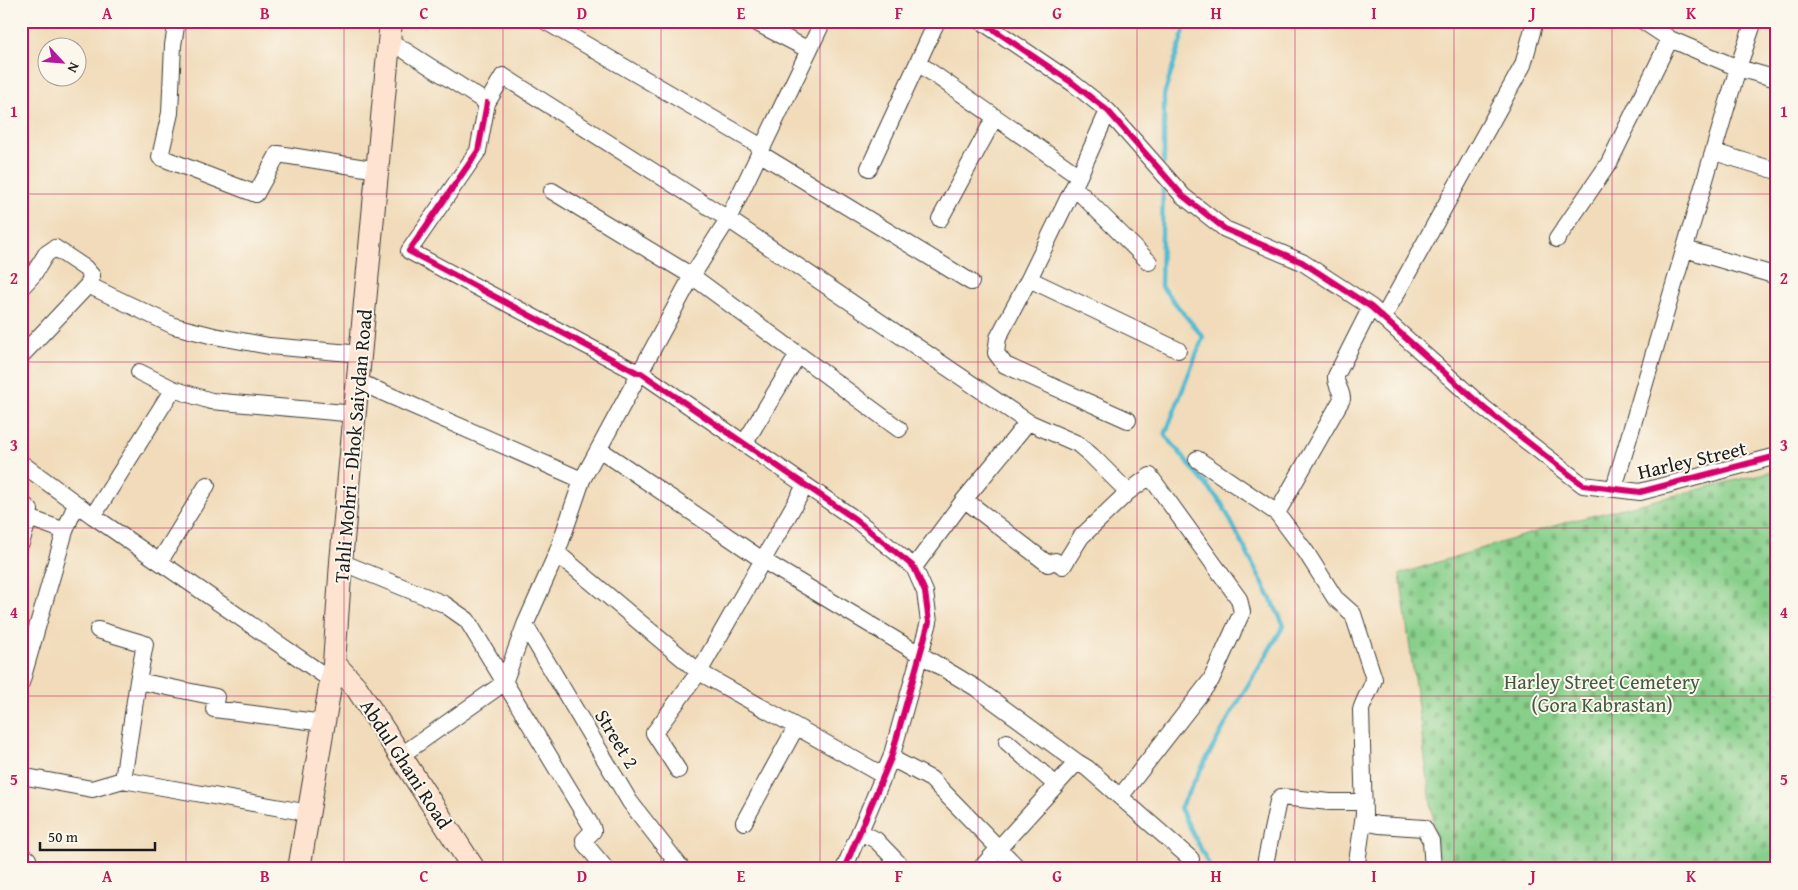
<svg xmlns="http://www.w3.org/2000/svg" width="1798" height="890" viewBox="0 0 1798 890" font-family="'Gentium Book Plus',serif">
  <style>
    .cemetery { fill: url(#cemetery-stones); stroke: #527653 }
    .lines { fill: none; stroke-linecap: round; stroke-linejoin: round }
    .stream { stroke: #53bbd0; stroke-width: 4.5 }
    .street-casing { stroke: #3c3934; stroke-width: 18 }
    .secondary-casing { stroke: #3c3934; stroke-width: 24 }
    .street { stroke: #fff; stroke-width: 16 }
    .secondary { stroke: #fee3d1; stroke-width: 22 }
    .cycleway-casing { stroke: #fbf7ec; stroke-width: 9 }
    .cycleway { stroke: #d6006c; stroke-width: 6 }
    .grid { fill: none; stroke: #c2185b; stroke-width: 1; stroke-opacity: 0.55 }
    .labels { text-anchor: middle; stroke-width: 4; stroke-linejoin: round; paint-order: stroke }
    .street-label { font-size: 20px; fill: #1c1c1c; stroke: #fbf7ec }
    .park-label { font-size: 20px; fill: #415b42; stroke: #fbf7ec }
    .neatline { fill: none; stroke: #c2185b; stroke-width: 2 }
    .grid-label { font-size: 16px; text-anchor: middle; font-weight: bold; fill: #c2185b }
  </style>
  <defs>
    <pattern id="cemetery-stones" width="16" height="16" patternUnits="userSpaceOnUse" patternTransform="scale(1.25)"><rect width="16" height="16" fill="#87cf8a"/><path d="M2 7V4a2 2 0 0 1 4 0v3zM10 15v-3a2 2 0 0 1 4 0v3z" fill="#74b176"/></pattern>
  </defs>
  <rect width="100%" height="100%" fill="#fbf7ec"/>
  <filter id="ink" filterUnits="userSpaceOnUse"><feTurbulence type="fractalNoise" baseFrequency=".02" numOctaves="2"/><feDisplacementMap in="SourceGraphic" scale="10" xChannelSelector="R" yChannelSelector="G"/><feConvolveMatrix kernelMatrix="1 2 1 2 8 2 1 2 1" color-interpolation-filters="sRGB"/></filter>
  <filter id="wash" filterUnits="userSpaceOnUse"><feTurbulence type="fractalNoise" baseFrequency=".0096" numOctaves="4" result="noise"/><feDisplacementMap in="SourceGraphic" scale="20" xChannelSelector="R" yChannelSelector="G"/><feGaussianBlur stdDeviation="1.12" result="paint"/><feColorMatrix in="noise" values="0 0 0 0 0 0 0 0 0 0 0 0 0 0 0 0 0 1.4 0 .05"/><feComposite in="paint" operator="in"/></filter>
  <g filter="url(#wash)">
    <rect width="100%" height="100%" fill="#f1dbba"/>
    <path class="cemetery" d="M1777 470V869H1440L1400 574 1567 522Z"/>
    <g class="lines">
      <path class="stream" d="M1164 163V95L1187 21
        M1163 182 1161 286 1203 337 1165 435 1222 504 1284 625 1232 712 1180 808 1211 869"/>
    </g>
  </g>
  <g filter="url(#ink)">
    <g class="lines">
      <g class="street-casing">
        <path id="street" d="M177 21 173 45 170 113 160 157 256 194 278 154 378 170
          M545 21 762 147
          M753 21 809 50
          M981 21 1074 84 1108 111 1183 196 1225 229 1302 262 1371 307 1484 408 1583 485 1640 492 1777 456
          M1643 21 1670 39 1738 68 1777 79
          M390 41 487 103 503 76 728 219 1028 422 1078 444 1092 456 1128 492
          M918 63 1079 176
          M487 103 478 151 409 251 638 373H641L855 519 914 567 925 592 929 622 891 758 844 869
          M1108 111 1079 176 1029 279 998 338 996 353 1005 365 1128 420
          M1714 152 1777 171
          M759 153 971 282
          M869 168 937 21
          M1074 187 1149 262
          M552 191 692 276 899 429
          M940 219 995 117
          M1557 239 1609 163 1670 39
          M1685 249 1777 276
          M1029 279 1178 350
          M88 285 174 326 214 336 269 346 362 354
          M21 288 33 275 46 254 55 248 85 268 92 276 88 285 21 356
          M1383 318 1523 65 1535 21
          M139 372 173 389 211 401 356 414
          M359 382 582 480
          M744 444 798 355
          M599 449 764 561 976 688 1077 762
          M1197 459 1277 513 1306 552 1335 598 1353 614 1374 679C1371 690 1364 699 1361 710L1364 814 1356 869
          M21 463 93 516 331 680
          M1614 488 1738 68 1754 21
          M965 500 1048 564 1055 561 1063 566 1081 537 1128 492 1150 476 1239 599 1242 612 1211 680 1120 797
          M21 502 30 510 29 518 65 531 76 504
          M1277 513 1342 399C1342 390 1335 385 1336 376L1371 307
          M93 516 173 389
          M21 543 29 518
          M557 553 699 672 884 776
          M160 561 207 485
          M341 562 444 604 467 620 592 827 593 831 584 840 585 844 606 869
          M914 567 964 500 1028 422
          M525 625 630 802 682 869
          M98 630 145 644 138 681
          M21 683 65 531
          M1007 742 1056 785
          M400 756 504 683 525 625 557 553 582 480 692 276 728 219 823 21
          M891 758 931 779 1019 869
          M678 770 654 733 699 672 805 486
          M21 776 92 789 123 780 309 813
          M123 780 138 681 216 697 214 709 324 723
          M744 822 796 727
          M1363 822 1379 825 1424 828 1431 841 1433 869
          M860 832 876 840 904 869
          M23 869 28 859
          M980 869 1077 762 1087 768 1191 859
          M1264 869 1278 801 1281 797 1330 802H1364"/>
      </g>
      <g class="secondary-casing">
        <path id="secondary" d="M334 663 356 687 474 869
          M299 869 334 663 341 562 391 21"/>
      </g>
      <use href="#street" class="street"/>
      <use href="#secondary" class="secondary"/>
      <g class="cycleway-casing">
        <path id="cycleway" d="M981 21 1074 84 1108 111 1183 196 1225 229 1302 262 1371 307 1484 408 1583 485 1640 492 1777 456
          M487 103 478 151 409 251 638 373H641L855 519 914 567 925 592 929 622 891 758 844 869"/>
      </g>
      <use href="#cycleway" class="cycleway"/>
    </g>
  </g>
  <path class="grid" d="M186 21V869M344 21V869M503 21V869M661 21V869M820 21V869M978 21V869M1137 21V869M1295 21V869M1454 21V869M1612 21V869M21 194H1777M21 362H1777M21 528H1777M21 696H1777"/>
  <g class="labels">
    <g class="street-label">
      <text transform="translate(353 446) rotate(-85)" y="7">Tahli Mohri - Dhok Saiydan Road</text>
      <text transform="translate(1692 460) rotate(-13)" y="7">Harley Street</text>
      <text transform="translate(617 739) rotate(59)" y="7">Street 2</text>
      <text transform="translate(406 764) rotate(57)" y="7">Abdul Ghani Road</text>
    </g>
    <g class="park-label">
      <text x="1602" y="689">Harley Street Cemetery<tspan x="1602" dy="23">(Gora Kabrastan)</tspan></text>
    </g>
  </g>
  <rect width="1798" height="890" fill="none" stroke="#fbf7ec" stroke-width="55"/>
  <g transform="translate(62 62) rotate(116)"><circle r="24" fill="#fbf7ec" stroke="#a29f99"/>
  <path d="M0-4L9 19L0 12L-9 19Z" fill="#b5179e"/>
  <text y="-8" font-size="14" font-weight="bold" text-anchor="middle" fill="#1c1c1c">N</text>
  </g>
  <path d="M40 842v8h115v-8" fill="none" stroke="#1c1c1c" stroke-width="2.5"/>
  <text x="48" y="842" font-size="15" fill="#1c1c1c" stroke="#fbf7ec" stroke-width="4" paint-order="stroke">50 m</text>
  <rect x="28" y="28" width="1742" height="834" class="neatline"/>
  <g class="grid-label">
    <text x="107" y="19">A</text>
    <text x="265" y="19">B</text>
    <text x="424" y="19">C</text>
    <text x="582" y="19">D</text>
    <text x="741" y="19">E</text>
    <text x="899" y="19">F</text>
    <text x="1057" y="19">G</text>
    <text x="1216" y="19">H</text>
    <text x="1374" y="19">I</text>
    <text x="1533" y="19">J</text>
    <text x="1691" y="19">K</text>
    <text x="14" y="117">1</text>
    <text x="1784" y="117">1</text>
    <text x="14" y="284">2</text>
    <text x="1784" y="284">2</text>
    <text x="14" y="451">3</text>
    <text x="1784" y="451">3</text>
    <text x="14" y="618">4</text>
    <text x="1784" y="618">4</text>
    <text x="14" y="785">5</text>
    <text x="1784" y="785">5</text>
    <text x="107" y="882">A</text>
    <text x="265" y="882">B</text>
    <text x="424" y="882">C</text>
    <text x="582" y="882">D</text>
    <text x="741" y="882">E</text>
    <text x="899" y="882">F</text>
    <text x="1057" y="882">G</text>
    <text x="1216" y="882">H</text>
    <text x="1374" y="882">I</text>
    <text x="1533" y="882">J</text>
    <text x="1691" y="882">K</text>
  </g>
</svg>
